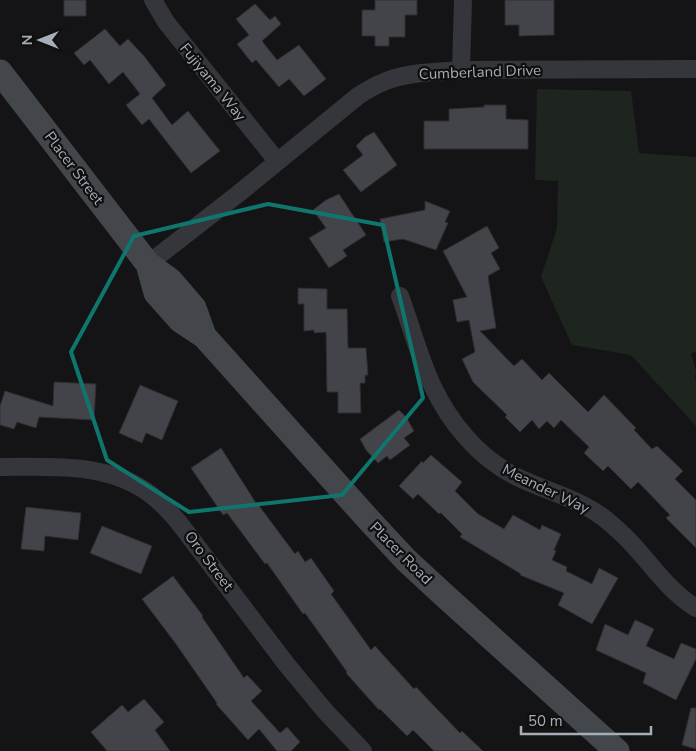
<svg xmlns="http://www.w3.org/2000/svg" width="696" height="751" viewBox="0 0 696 751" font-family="'Nunito Sans',sans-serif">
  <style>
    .green { fill: #1e251e }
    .building { fill: #434449; stroke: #2e2e32 }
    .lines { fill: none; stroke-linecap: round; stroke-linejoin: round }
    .street { stroke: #35363b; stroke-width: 18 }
    .secondary { stroke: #43464b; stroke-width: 25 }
    .marked { fill: none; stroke: #0f766e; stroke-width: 4; stroke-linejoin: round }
    .labels { text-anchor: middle; stroke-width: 4.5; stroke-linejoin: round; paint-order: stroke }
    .street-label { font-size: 15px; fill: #a5adb6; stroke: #0f0f10 }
  </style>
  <rect width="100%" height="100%" fill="#141416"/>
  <path class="green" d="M537 89 631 91 639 153 696 157V352L691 353 696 371 695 377 696 380V426L631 355 572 345 541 277 557 228 558 181 535 180Z"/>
  <path class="building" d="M64 0H86V16H64Z
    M375 0H417V15H405V37H389V46H375V36H362V10H375Z
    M505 0H554V35L519 36V25H505Z
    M255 4 270 20 275 16 281 24 262 41 277 60 299 45 326 79 304 96 289 79 279 87 256 60 252 63 237 44 249 35 236 19Z
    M105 29 120 46 128 39 144 56 166 85 152 98 172 125 188 111 220 151 191 173 149 119 142 125 126 105 140 94 123 72 109 84 90 60 84 65 74 53Z
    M484 105H506V119L528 120V149H424V121H449V109L484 107Z
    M374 132 397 165 361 192 343 170 363 155 356 146 365 137Z
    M339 194 366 235 343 250 347 256 329 268 309 238 326 228 313 210 326 200Z
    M425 201 450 211 445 222 448 223 436 250 403 239 384 242 380 219 425 210Z
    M487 226 499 248 491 253 500 269 488 276 496 328 480 331 514 366 522 359 542 380 549 373 588 412 604 395 636 428 634 430 652 449 657 446 683 471 675 479 696 500V548L666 518 670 515 638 482 631 489 608 466 603 471 584 453 589 447 561 420 554 428 547 421 539 429 532 420 520 432 505 417 507 415 473 382 462 359 475 352 469 320 457 322 453 300 467 297 443 251Z
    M298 288 327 289V309H347L348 348H366L368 375H365V383H360L361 413H338V392H327L326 332 314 333V330L304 331V304H298Z
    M54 382 96 384 94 420 39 417 36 428 17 422 14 429 0 425V406L5 391 53 406Z
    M140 385 178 401 162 440 146 433 142 443 119 433Z
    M399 410 406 417 414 431 404 438 410 445 390 460 387 456 378 463 366 450 360 439Z
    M221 448 256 503H257L295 554 298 551 305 562 311 558 334 591 331 594 371 650 375 646 414 689 416 687 460 733 462 731 483 751H434L413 730 407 736 380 709 379 710 346 673 347 672 305 613 303 614 267 563 265 564 227 513 223 515 191 468Z
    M431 455 462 482 455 491 478 514 504 529 513 515 540 530 542 525 561 534 554 550 556 551 552 560 567 567 566 571 592 584 599 568 618 578 592 624 558 605 564 593 520 575 521 574 460 537 462 534 441 513 439 514 418 494 413 499 399 486 422 461 423 463Z
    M26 507 81 513 78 540 45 536 44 551 21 549Z
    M102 526 152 546 141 574 90 553Z
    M173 576 203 616 202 617 244 678 247 675 262 691 251 701 280 733 287 727 300 742 291 751H277L259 729 248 740 216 704 217 703 176 644 142 599Z
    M635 620 644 624 654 629 646 646 674 659 681 643 696 649V659L676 700 643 683 646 673 596 650 605 624 628 635Z
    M144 699 164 722 155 730 170 751H107L91 732 122 705 128 712Z
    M691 708H696V749L682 745Z"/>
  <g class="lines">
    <path class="street" d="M153 0 166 22 277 161
      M461 70 463 0
      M148 264 238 194 358 96C367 90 376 85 386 81 409 72 436 72 461 70L696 69
      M400 296C411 325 419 357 432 385 450 423 478 457 515 476 545 491 578 498 604 518 615 527 625 536 634 546 654 568 671 593 696 608
      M0 467C51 467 107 462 150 494 161 502 171 513 180 524L287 665 325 711 363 751"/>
    <path class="secondary" d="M0 72 148 264 170 280 194 308 204 336
      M148 264 156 293 180 320 204 336 368 519 406 560 445 596 617 751"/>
  </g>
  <path class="marked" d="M268 204 383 225 423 398 342 495 189 512 107 460 71 352 134 236Z"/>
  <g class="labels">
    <g class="street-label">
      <text transform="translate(480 72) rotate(-2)" y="5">Cumberland Drive</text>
      <text transform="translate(213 82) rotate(51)" y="5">Fujiyama Way</text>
      <text transform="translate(74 168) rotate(53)" y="5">Placer Street</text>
      <text transform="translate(546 489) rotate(26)" y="5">Meander Way</text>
      <text transform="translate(401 553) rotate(45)" y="5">Placer Road</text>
      <text transform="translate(209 561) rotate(53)" y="5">Oro Street</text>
    </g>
  </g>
  <g transform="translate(40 40) rotate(270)" stroke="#0f0f10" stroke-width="4" paint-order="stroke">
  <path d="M0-4L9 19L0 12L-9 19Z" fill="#a5adb6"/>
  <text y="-8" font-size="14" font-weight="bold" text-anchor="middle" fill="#a5adb6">N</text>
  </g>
  <path d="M521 726v8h130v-8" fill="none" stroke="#a5adb6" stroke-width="2.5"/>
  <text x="528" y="726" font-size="15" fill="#a5adb6" stroke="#0f0f10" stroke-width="4" paint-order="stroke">50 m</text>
</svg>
